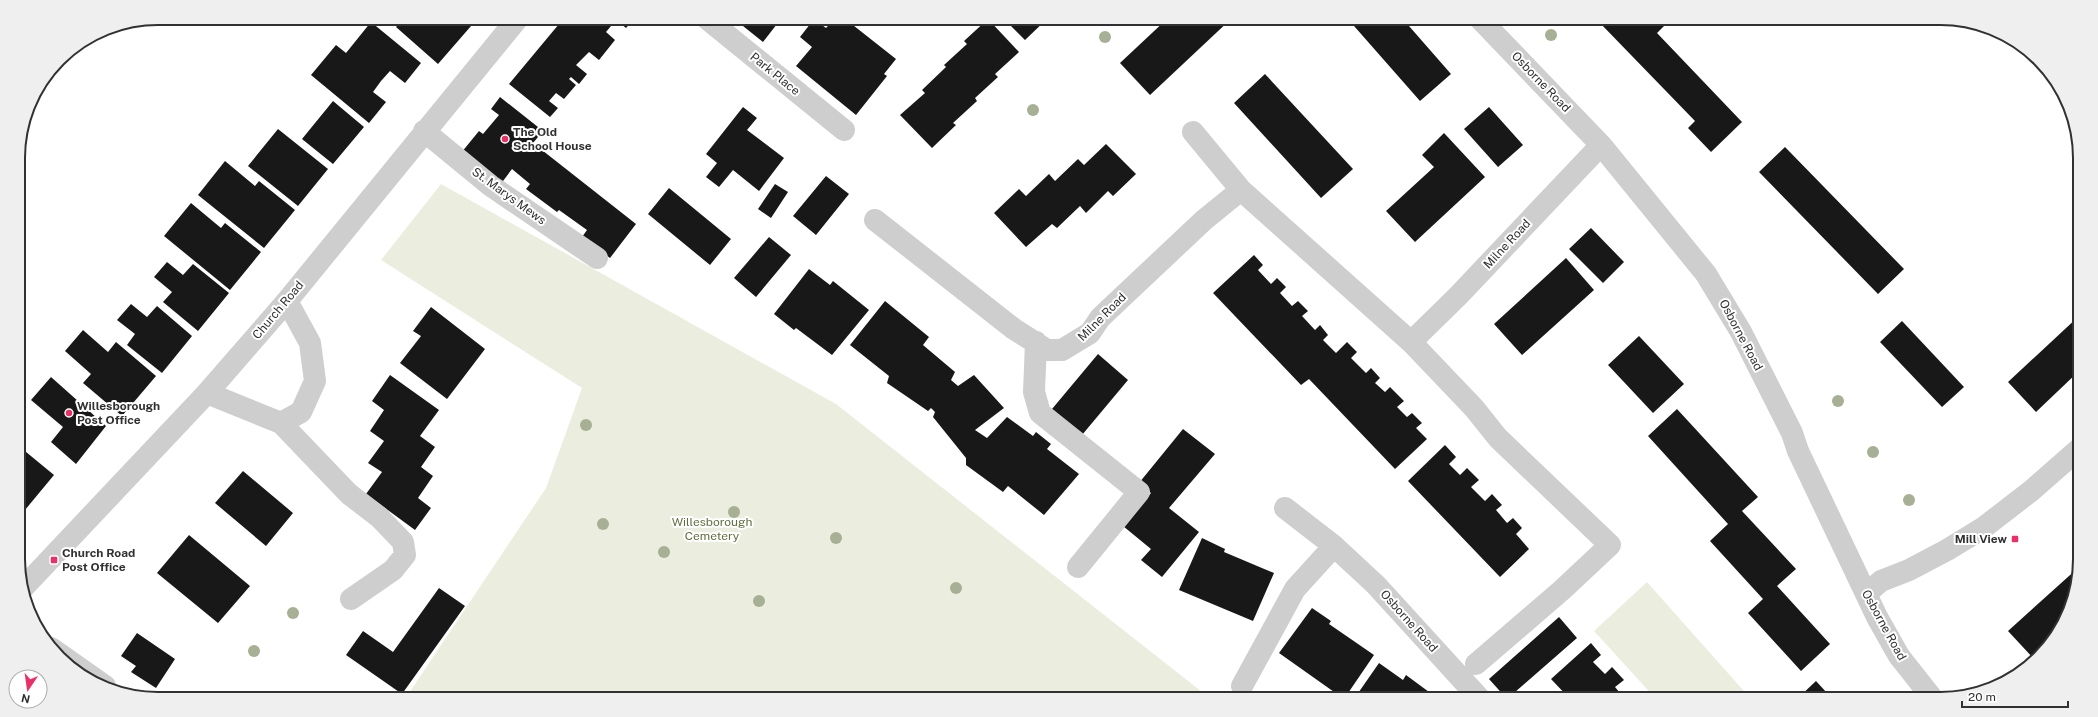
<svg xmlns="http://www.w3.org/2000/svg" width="2098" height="717" viewBox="0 0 2098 717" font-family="'Public Sans',sans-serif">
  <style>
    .green { fill: #ebeedf }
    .building { fill: #181818 }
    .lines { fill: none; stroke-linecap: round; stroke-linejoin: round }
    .minor { stroke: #cecece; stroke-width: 22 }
    .tree { fill: #a7b094 }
    .poi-dot { fill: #ea3167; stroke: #fff; stroke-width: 1.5 }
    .labels { text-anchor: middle; stroke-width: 4; stroke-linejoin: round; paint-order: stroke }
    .street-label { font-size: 12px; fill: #313131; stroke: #fff }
    .poi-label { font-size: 12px; font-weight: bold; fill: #313131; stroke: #fff; text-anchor: start }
    .park-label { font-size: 12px; fill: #5f6f3c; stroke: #fff }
    .rim { fill: none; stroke: #313131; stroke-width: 2 }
  </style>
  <rect width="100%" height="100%" fill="#fff"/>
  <path class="green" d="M441 184 836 404 1211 699H405L546 488 582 388 381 260Z
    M1647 582 1751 699H1656L1594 631Z"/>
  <path class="building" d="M396 18H478L438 64 396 27 400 22Z
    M564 18H635L626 28 616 20 606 32 615 40 599 60 589 52 576 65 587 74 579 84 571 77 569 79 576 85 564 99 556 93 549 101 558 108 550 117 509 84Z
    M733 18H770L777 24 763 42Z
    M835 18H844L896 59 884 74 887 76 856 115 796 66 812 47 800 37 814 19 826 28Z
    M1003 18H1048L1025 40Z
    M1168 18H1232L1150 95 1120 63Z
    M1347 18H1402L1451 74 1420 101Z
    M1604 18H1672L1657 33 1742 122 1711 152 1688 128 1695 121 1599 22Z
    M988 19 1019 52 995 74 998 77 975 98 977 101 953 123 956 125 932 148 900 115 925 93 922 90 946 67 944 65 967 44 964 41Z
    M371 22 421 63 405 83 390 71 381 81 373 92 386 102 369 123 311 75 336 45 346 53Z
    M1265 74 1353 169 1321 198 1234 103Z
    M500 97 543 131 533 143 636 224 610 258 582 237 587 230 559 210 557 212 526 189 530 184 512 169 500 185 461 153 479 131 483 134 499 115 491 109Z
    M333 101 364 127 333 164 302 139Z
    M743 107 757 118 747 130 784 158 759 191 733 170 719 187 706 177 717 163 706 154Z
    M1489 107 1523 145 1498 167 1464 129Z
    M278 129 328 169 298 206 248 166Z
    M1444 133 1485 177 1415 242 1386 211 1434 167 1422 155Z
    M1106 144 1136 174 1113 196 1108 191 1086 213 1080 206 1057 228 1052 224 1026 247 994 213 1019 189 1026 196 1049 174 1055 181 1078 159 1084 165Z
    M1785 147 1904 269 1878 294 1759 172Z
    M225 161 255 186 259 181 295 210 264 248 198 195Z
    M826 176 849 194 816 235 793 216Z
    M775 184 788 192 771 218 758 209Z
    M669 188 731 239 710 265 648 214Z
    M191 203 221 228 225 223 261 252 230 290 164 236Z
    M1591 228 1624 262 1603 283 1569 249Z
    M769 237 791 255 756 297 734 278Z
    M1254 255 1263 265 1258 270 1271 284 1277 278 1286 287 1280 293 1292 306 1298 301 1308 311 1302 316 1315 330 1320 325 1328 335 1323 340 1336 353 1347 342 1357 352 1351 358 1366 373 1371 368 1380 378 1375 383 1385 392 1390 387 1404 401 1397 407 1407 417 1412 413 1422 423 1416 428 1427 439 1395 469 1309 379 1301 385 1213 293Z
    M1566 258 1594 290 1522 355 1494 324Z
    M167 262 183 275 193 264 229 293 198 331 163 302 172 292 154 277Z
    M809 269 830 285 833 281 869 310 832 355 796 328 794 330 774 314Z
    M885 301 929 337 923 345 955 372 951 380 958 386 974 375 1004 408 975 430 987 438 1007 417 1033 436 1036 432 1051 444 1047 449 1079 474 1044 515 1008 486 1003 492 966 465V458L933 417 935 412 931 408 928 411 887 383 889 376 850 345Z
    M131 304 147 317 157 306 192 336 162 373 127 345 135 334 117 320Z
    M431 307 485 349 447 399 400 363 421 336 413 331Z
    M2079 316V371L2036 412 2008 382Z
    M1902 321 1964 387 1942 407 1880 342Z
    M83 330 108 352 116 342 156 376 122 416 83 383 91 374 65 351Z
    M1639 336 1684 384 1653 413 1608 365Z
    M1098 354 1128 380 1082 435 1052 409Z
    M390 375 439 410 420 436 435 447 421 467 433 476 418 498 431 508 415 530 366 494 382 472 368 463 384 441 370 431 384 410 372 401Z
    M51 377 106 426 76 464 51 442 63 427 31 400Z
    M1677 409 1758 497 1742 511 1796 569 1777 586 1830 644 1801 671 1748 613 1763 599 1710 541 1728 524 1648 436Z
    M1183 429 1215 454 1169 508 1199 532 1162 577 1141 560 1151 549 1123 526 1151 493 1139 483Z
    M1445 445 1456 457 1449 464 1460 475 1467 468 1479 480 1471 487 1485 501 1492 494 1502 505 1496 510 1507 523 1513 518 1522 528 1516 534 1529 549 1500 577 1408 481Z
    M20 447 54 475 20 516Z
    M243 471 293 513 266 546 215 503Z
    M189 535 250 586 218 623 157 573Z
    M1202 538 1225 549 1224 552 1274 573 1253 621 1179 590Z
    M2079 567 2073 604 2056 637 2035 660 2008 631Z
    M439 588 465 606 402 694 346 655 363 631 393 652Z
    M1312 608 1331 621 1329 624 1374 655 1344 699 1279 653Z
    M1559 617 1577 638 1507 699 1489 679Z
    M137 633 175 659 156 688 131 672 136 666 121 656Z
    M1591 643 1601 655 1593 662 1605 674 1612 667 1624 680 1615 687 1625 699H1570L1551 679Z
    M1379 663 1403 680 1406 675 1429 692 1424 699H1354Z
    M1816 681 1827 693 1821 699H1797Z"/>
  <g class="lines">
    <path class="minor" d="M706 18 844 130
      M1479 18 1601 145 1706 274 1741 332 1792 433 1798 451 1877 617 1899 656 1933 699
      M424 131 491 186 597 258
      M1193 132 1241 190 1411 342 1474 408 1498 438 1610 545 1562 590 1476 664
      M875 220 1014 329 1047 350H1062L1090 333 1100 318 1119 300 1204 220 1241 190
      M1036 342 1034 392 1040 413 1139 492 1078 567
      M1411 342 1458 296 1601 145
      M207 393 281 423 301 412 315 381 310 343 287 301
      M281 423 349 494 379 517 403 542 405 555 393 570 351 599
      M1285 508 1334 546 1376 585 1480 699
      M22 589 207 393 287 301 518 18
      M1866 594 1881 581 1909 570 1947 550 1983 528 2031 491 2080 448
      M51 648 105 686
      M1242 686 1295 589 1334 546"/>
  </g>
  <g class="tree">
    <circle cx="1551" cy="35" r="6"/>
    <circle cx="1105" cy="37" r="6"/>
    <circle cx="1033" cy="110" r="6"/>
    <circle cx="1838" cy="401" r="6"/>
    <circle cx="586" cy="425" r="6"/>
    <circle cx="1873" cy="452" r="6"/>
    <circle cx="1909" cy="500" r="6"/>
    <circle cx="734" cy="512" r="6"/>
    <circle cx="603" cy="524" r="6"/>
    <circle cx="836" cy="538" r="6"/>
    <circle cx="664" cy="552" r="6"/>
    <circle cx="956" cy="588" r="6"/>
    <circle cx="759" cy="601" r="6"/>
    <circle cx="293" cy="613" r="6"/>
    <circle cx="254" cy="651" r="6"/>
  </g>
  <g class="poi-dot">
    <circle cx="505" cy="139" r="4"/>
    <circle cx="69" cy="413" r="4"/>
    <rect x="2011" y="535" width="8" height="8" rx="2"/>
    <rect x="50" y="556" width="8" height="8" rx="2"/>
  </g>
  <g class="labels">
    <g class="street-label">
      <text transform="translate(775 74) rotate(39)" y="4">Park Place</text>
      <text transform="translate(1541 82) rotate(46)" y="4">Osborne Road</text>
      <text transform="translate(509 196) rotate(36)" y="4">St. Marys Mews</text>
      <text transform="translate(1507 244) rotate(-47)" y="4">Milne Road</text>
      <text transform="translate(278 310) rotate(-50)" y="4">Church Road</text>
      <text transform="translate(1102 317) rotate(-45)" y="4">Milne Road</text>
      <text transform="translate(1741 335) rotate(62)" y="4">Osborne Road</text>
      <text transform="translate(1409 621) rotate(48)" y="4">Osborne Road</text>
      <text transform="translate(1884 625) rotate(61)" y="4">Osborne Road</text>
    </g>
    <g class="poi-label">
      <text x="513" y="136">The Old<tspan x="513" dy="14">School House</tspan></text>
      <text x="77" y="410">Willesborough<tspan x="77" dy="14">Post Office</tspan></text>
      <text x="2007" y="543" text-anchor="end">Mill View</text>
      <text x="62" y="557">Church Road<tspan x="62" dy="14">Post Office</tspan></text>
    </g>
    <g class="park-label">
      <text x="712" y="526">Willesborough<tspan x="712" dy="14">Cemetery</tspan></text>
    </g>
  </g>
  <path d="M0 0H2098V717H0ZM158 25H1940A133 133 0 0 1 2073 158V559A133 133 0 0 1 1940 692H158A133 133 0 0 1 25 559V158A133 133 0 0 1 158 25Z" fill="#efefef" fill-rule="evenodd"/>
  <path class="rim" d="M158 25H1940A133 133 0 0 1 2073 158V559A133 133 0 0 1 1940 692H158A133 133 0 0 1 25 559V158A133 133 0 0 1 158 25Z"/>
  <g transform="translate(28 689) rotate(193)"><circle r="19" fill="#ffffff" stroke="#adadad"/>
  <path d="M0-3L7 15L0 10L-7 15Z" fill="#ea3167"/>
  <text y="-6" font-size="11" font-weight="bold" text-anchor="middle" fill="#313131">N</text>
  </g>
  <path d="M1962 701v6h106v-6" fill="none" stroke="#313131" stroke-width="2"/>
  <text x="1968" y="701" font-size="12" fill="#313131" stroke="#ffffff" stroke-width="3" paint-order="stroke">20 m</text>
</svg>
